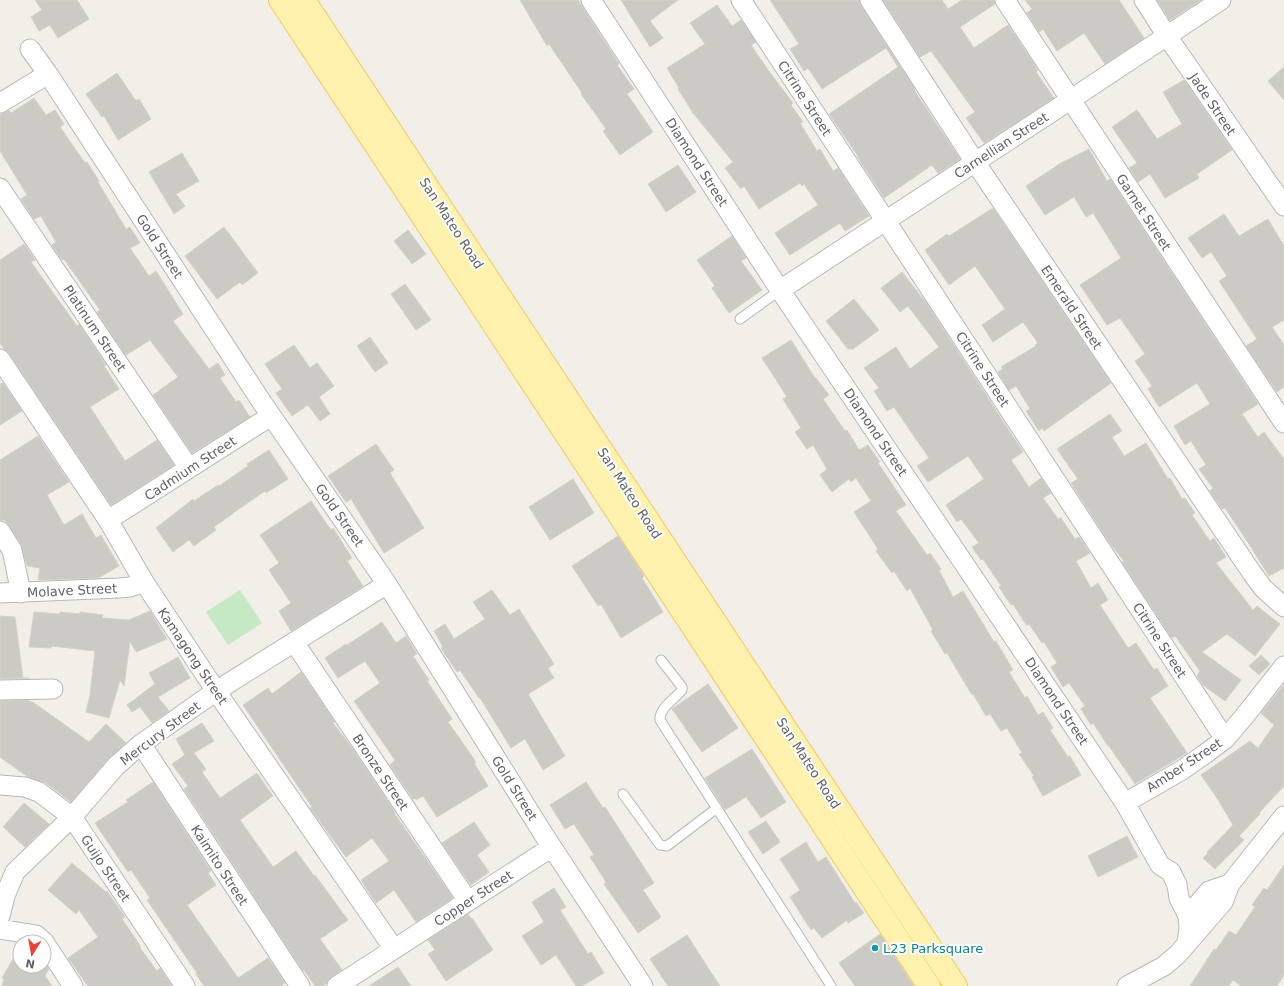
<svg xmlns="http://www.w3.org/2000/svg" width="1284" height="986" viewBox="0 0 1284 986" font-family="'DejaVu Sans',sans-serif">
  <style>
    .green { fill: #c5e8c5 }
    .building { fill: #cccac5; stroke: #d6d1c6 }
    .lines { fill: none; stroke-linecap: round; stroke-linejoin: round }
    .service-casing { stroke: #b5b8bc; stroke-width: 11 }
    .minor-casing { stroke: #b5b8bc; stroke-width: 21 }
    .primary-casing { stroke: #f2c960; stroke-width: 24 }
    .service { stroke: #fff; stroke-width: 9 }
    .minor { stroke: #fff; stroke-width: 19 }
    .primary { stroke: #fff2af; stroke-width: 22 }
    .culture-dot { fill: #0f9aa8; stroke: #fff; stroke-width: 1.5 }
    .labels { text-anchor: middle; stroke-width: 4; stroke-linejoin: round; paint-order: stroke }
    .street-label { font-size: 13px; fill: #5f6368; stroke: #fff }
    .culture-label { font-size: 13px; fill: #0d838f; stroke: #fff; text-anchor: start }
  </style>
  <rect width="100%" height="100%" fill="#f1efe8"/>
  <path class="green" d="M240 590 262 623 228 645 206 612Z"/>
  <path class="building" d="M35 0H77L89 19 58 38 50 25 39 31 31 17 42 10Z
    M520 0H578L619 64 617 65 634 89 627 94 653 132 620 155 603 131 606 129 581 94 582 93 549 44 547 46Z
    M621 0H678L650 21 663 38 650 47Z
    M770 0H859L861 6 915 89 914 90 960 159 938 173 932 165 884 198 857 156H858L829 114 898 67 886 48 822 89 808 68 804 71 790 49 799 44Z
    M883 0H942L948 9 962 0H994L995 4 960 27 974 48 1008 25 1038 70 1036 72 1054 98 984 143 966 118 975 112 931 51 920 57Z
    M1025 0H1119L1144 38 1105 64 1084 33 1057 51 1043 29 1039 32 1027 13 1032 9Z
    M1157 0H1201L1170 20Z
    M717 5 732 26 741 20 756 42 751 45 768 70 793 103 791 105 803 122 800 123 817 151 820 149 833 171 838 168 869 216 845 231 840 223 790 255 775 233 818 205 804 184 802 186 800 183 759 209 744 186 741 189 725 168 733 162 693 113 678 89 679 88 667 68 705 44 690 23Z
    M1284 67V100L1268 81Z
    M117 73 136 101 139 99 151 119 118 140 104 116 102 117 86 94Z
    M1184 80 1232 150 1197 174 1199 178 1165 198 1150 174 1138 182 1129 168 1137 163 1112 127 1137 110 1157 139 1182 124 1163 92Z
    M34 98 46 115 55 110 64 124 60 127 85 163 87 162 99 181 98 182 126 229 130 227 140 243 130 248 149 276 156 271 183 314 173 321 209 369 218 363 225 375 220 378 236 402 239 400 250 417 192 453 153 395 178 377 150 340 126 355 124 353 97 312 100 310 85 289 64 259 62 260 52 245 56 242 41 216 34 219 21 199 27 195 0 151V115L9 110 11 113Z
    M1089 149 1107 181 1110 179 1258 404 1242 414 1258 437 1264 432 1284 459V568L1269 576 1251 547 1225 508 1222 509 1210 491 1213 488 1199 469 1206 465 1191 441 1185 445 1174 426 1210 404 1197 383 1159 407 1148 389 1152 386 1135 361 1145 354 1120 318 1107 325 1080 285 1121 258 1093 213 1086 217 1074 197 1045 215 1026 186 1061 163Z
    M182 153 199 181 176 194 185 206 174 214 149 172Z
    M678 165 696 192 666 212 648 184Z
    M993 208 1111 383 1044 431 1042 428 1039 431 1026 411 1030 409 1016 386 1009 390 998 372 1003 369 1001 367 1036 346 1035 345 1038 343 1023 322 993 342 982 325 1005 309 975 266 949 285 925 250 947 234 949 236Z
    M1224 214 1239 236 1268 219 1284 246V320L1272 327 1284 345V387L1277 392 1246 346 1257 339 1219 281 1227 276 1211 252 1202 258 1188 238Z
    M224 227 258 273 242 285 240 282 217 299 185 256Z
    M408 230 426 254 412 264 394 241Z
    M732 236 746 258 741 261 762 290 729 313 712 288 715 286 697 260Z
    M24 244 35 260 31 262 77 326 79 324 106 365 104 366 119 389 90 407 125 461 157 440 174 465 111 505 9 353 4 349 0 343V260Z
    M902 272 927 304 1023 452 1011 460 1029 487 1041 478 1051 493 1043 498 1058 519 1061 518 1075 539 1079 537 1090 553 1076 561 1091 588 1098 583 1108 600 1100 605 1128 648 1136 643 1154 670 1157 668 1168 686 1150 698 1187 753 1135 784 1109 746H1108L1093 723 1091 725 1081 709 1085 706 1069 683 1063 687 1051 667 1057 663 1044 642 1042 643 1029 624 1027 626 1013 604 1011 605 999 587 1001 586 983 559 981 560 972 547 979 543 961 519 957 522 946 505 984 479 968 456 928 482 917 466 929 458 894 407 887 411 874 391 879 388 864 368 896 347 910 369 939 347 908 306 900 312 881 288Z
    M405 284 431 320 416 330 391 294Z
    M854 299 879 330 853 349H848L826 321Z
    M370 337 388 363 375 372 357 346Z
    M791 340 815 378H816L829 395 823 399 845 431 847 430 859 450 868 445 880 462 878 463 906 505 896 511 927 555 930 553 941 569 939 570 953 597 963 591 994 642 996 641 1013 670 1009 672 1025 698 1027 696 1038 715 1043 712 1053 728 1050 730 1068 757 1070 756 1081 775 1043 796 1032 777 1034 776 1019 754 1022 753 1007 728 1001 731 990 714 986 716 973 694 972 695 947 653 945 654 931 631 933 630 910 588 907 591 894 571 892 573 876 551 878 549 854 512 871 501 856 478 851 482 849 479 832 492 820 475 827 469 813 445 807 449 795 432 801 428 783 399 787 397 762 358Z
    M294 345 310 368 317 363 334 386 319 397 330 414 320 421 308 405 292 416 276 393 282 389 265 364Z
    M3 383 22 411 0 425V384Z
    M1110 414 1122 431 1112 437 1124 456 1146 443 1168 479 1170 478 1182 499 1185 498 1195 513 1192 515 1210 541 1214 538 1226 557 1216 563 1253 610 1257 606 1280 624 1255 656 1227 634 1202 652 1241 680 1225 701 1203 685 1197 676 1200 671 1175 636 1172 638 1122 562 1124 561 1109 542 1071 483 1078 479 1057 449Z
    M38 436 69 482 47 495 64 525 82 514 96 538 101 535 119 566 98 578 38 580 40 568 27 566 21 544 5 520H0V460Z
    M376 444 394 470 390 473 424 528 384 553 351 499 346 502 328 476Z
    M269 450 288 479 266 493 265 491 236 511 214 527 216 530 194 546 189 540 173 552 156 528 193 499 194 501 218 485 219 486 248 466 247 464Z
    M573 479 594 513 550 540 529 507Z
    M311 501 331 530 333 528 352 558 347 561 363 586 291 631 279 611 291 603 269 570 279 563 260 535Z
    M618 536 644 576 642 578 663 612 621 638 601 604 598 606 572 566Z
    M492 590 510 615 519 609 554 664 548 668 554 678 528 694 565 756 543 770 525 739 511 748 480 698H479L460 670 457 672 441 648 443 647 434 631 445 624 454 639 485 619 473 602Z
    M150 611 167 639 136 652 130 641 124 686 120 680 109 718 86 712 90 695 95 651 51 646V648L29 647 34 612 60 614V612L80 614V612L103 615 102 618 129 620Z
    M0 616 15 617 23 678H29L0 679Z
    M382 622 396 643 406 636 417 654 413 656 429 680 427 681 452 719 448 722 476 762 474 763 488 786 437 817 423 796 416 800 415 798 413 799 390 765 395 760 354 701 380 683 365 661 338 678 325 658 346 644 347 645Z
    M1261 655 1270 664 1259 675 1249 666Z
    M178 657 190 678 158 697 169 711 152 723 140 707 132 712 127 705 155 684 149 673Z
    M301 672 335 722 333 723 352 748 395 812 394 813 453 898 416 922 394 890 376 903 361 880 389 861 372 838 346 857 310 808 312 807 243 705 268 688 272 694Z
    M708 684 738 728 702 752 672 709Z
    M1284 685V786L1259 813 1260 814 1239 836 1244 840 1215 869 1203 858 1208 853 1207 852 1233 825 1217 798 1201 775 1250 741 1258 748 1274 725 1261 713Z
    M27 700 34 703 89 742 106 724 126 743 108 759 71 802 46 783 28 777 0 757V701Z
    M202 723 214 741 194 753 206 769 202 772 220 798 257 773 273 796 240 820 273 867 296 851 314 876 315 875 348 920 320 939 342 970 331 977 327 983 323 986H315L304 970 303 971 184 789 188 786 172 764 185 755 176 739Z
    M752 749 786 802 761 818 746 797 725 810 705 778Z
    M153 782 211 871 208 873 216 885 187 905 238 978 268 958 285 983 281 986H204L196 974 197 973 147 900 150 898 131 870 128 872 95 823 128 802 126 800Z
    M586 782 603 808 605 807 654 883 643 890 661 917 638 933 604 884 606 882 590 857 594 855 574 824 565 829 550 805Z
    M24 803 49 824 25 847 3 827Z
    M766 821 780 842 763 854 748 832Z
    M474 822 490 845 477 855 489 872 471 885 442 843Z
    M1127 836 1138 857 1098 877 1088 856Z
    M806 842 818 862 826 857 855 903 856 902 864 913 848 923 847 920 822 938 814 928 811 930 790 897 800 890 780 859Z
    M72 863 106 892 107 891 125 917 122 919 141 947 140 948 157 971 160 968 172 986H88L68 958 98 937 79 910 76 914 48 890Z
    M1284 865V975L1277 986H1241L1233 980 1229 986H1190L1214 949 1216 950 1229 931 1236 935 1255 907 1252 905 1264 888 1267 890Z
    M554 888 566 907 560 910 588 954 591 952 604 973 582 986H576L556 955 541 965 522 936 544 922 532 902Z
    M468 914 471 919 472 918 493 950 446 981 428 954 435 950 428 940Z
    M880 934 914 986H855L839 963Z
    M687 935 701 957 720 986H668L650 959Z
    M20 947V966H47L49 969 45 976 52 986H2L4 979 2 978Z
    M398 967 411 986H369Z"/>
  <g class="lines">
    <g class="service-casing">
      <path id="service" d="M740 319 780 290
        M661 660 682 687V690C675 699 659 708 660 720L831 986
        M623 794 660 845 667 846 717 808"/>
    </g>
    <g class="minor-casing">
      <path id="minor" d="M591 0 780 290 1125 803 1160 865 1171 872 1177 885 1179 898 1188 916 1189 928 1187 943
        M741 0 1225 739
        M870 0 975 162 1252 573 1263 588 1284 607
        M1005 0 1284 423
        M1144 0 1167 36 1284 206
        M30 49 48 74 261 401 387 584 544 835 643 986
        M0 103 48 74
        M0 188 189 468
        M780 290 1070 100 1221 0
        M0 359 108 520 144 582 216 691 394 949
        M108 520 271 416
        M0 531 12 550 21 593
        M0 593 119 588 130 587 144 582
        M294 642 468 901
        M0 690 53 689
        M141 744 300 986
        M0 785 25 787 39 792 72 817 185 986
        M1125 803 1182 770 1205 754 1225 739 1243 718 1284 666
        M0 916 5 896 15 872 72 817 116 766 141 744 216 691 387 584
        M1188 916 1209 891 1230 884
        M0 929 36 935 44 942
        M44 942 73 986
        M337 986 552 847
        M1127 986 1164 966 1178 954 1223 902 1230 884 1284 816"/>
    </g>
    <g class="primary-casing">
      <path id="primary" d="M280 0 929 986
        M304 0 956 986"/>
    </g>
    <use href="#service" class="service"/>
    <use href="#minor" class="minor"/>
    <use href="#primary" class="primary"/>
  </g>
  <circle class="culture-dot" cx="875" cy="948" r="4"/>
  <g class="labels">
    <g class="street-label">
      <text transform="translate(805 98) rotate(57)" y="5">Citrine Street</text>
      <text transform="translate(1213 104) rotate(56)" y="5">Jade Street</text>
      <text transform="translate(1001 145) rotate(-33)" y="5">Carnellian Street</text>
      <text transform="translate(697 162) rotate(57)" y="5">Diamond Street</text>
      <text transform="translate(1144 212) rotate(57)" y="5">Garnet Street</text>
      <text transform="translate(452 223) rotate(57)" y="5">San Mateo Road</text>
      <text transform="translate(160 246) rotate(57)" y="5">Gold Street</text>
      <text transform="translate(1072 307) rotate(56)" y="5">Emerald Street</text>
      <text transform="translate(95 328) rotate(56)" y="5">Platinum Street</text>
      <text transform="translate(983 369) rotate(57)" y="5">Citrine Street</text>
      <text transform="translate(876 432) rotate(56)" y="5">Diamond Street</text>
      <text transform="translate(190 468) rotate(-33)" y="5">Cadmium Street</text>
      <text transform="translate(630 493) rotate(57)" y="5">San Mateo Road</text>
      <text transform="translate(340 515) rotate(55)" y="5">Gold Street</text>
      <text transform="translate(72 590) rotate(-3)" y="5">Molave Street</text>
      <text transform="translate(1160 640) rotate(57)" y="5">Citrine Street</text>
      <text transform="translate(193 656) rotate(56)" y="5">Kamagong Street</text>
      <text transform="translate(1057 701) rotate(56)" y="5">Diamond Street</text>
      <text transform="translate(160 733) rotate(-37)" y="5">Mercury Street</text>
      <text transform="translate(809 763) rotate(57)" y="5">San Mateo Road</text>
      <text transform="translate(1184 765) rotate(-33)" y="5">Amber Street</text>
      <text transform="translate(381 772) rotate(56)" y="5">Bronze Street</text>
      <text transform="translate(515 788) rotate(58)" y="5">Gold Street</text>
      <text transform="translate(220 865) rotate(57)" y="5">Kaimito Street</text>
      <text transform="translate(106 868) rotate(56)" y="5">Guijo Street</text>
      <text transform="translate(473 898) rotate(-33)" y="5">Copper Street</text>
    </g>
    <g class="culture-label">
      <text x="883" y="953">L23 Parksquare</text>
    </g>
  </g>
  <g transform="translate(32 954) rotate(191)"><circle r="19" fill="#ffffff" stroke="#bfc1c3"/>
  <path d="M0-3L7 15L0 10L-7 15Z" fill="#ea4335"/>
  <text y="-6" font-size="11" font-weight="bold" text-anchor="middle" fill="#5f6368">N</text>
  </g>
</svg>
